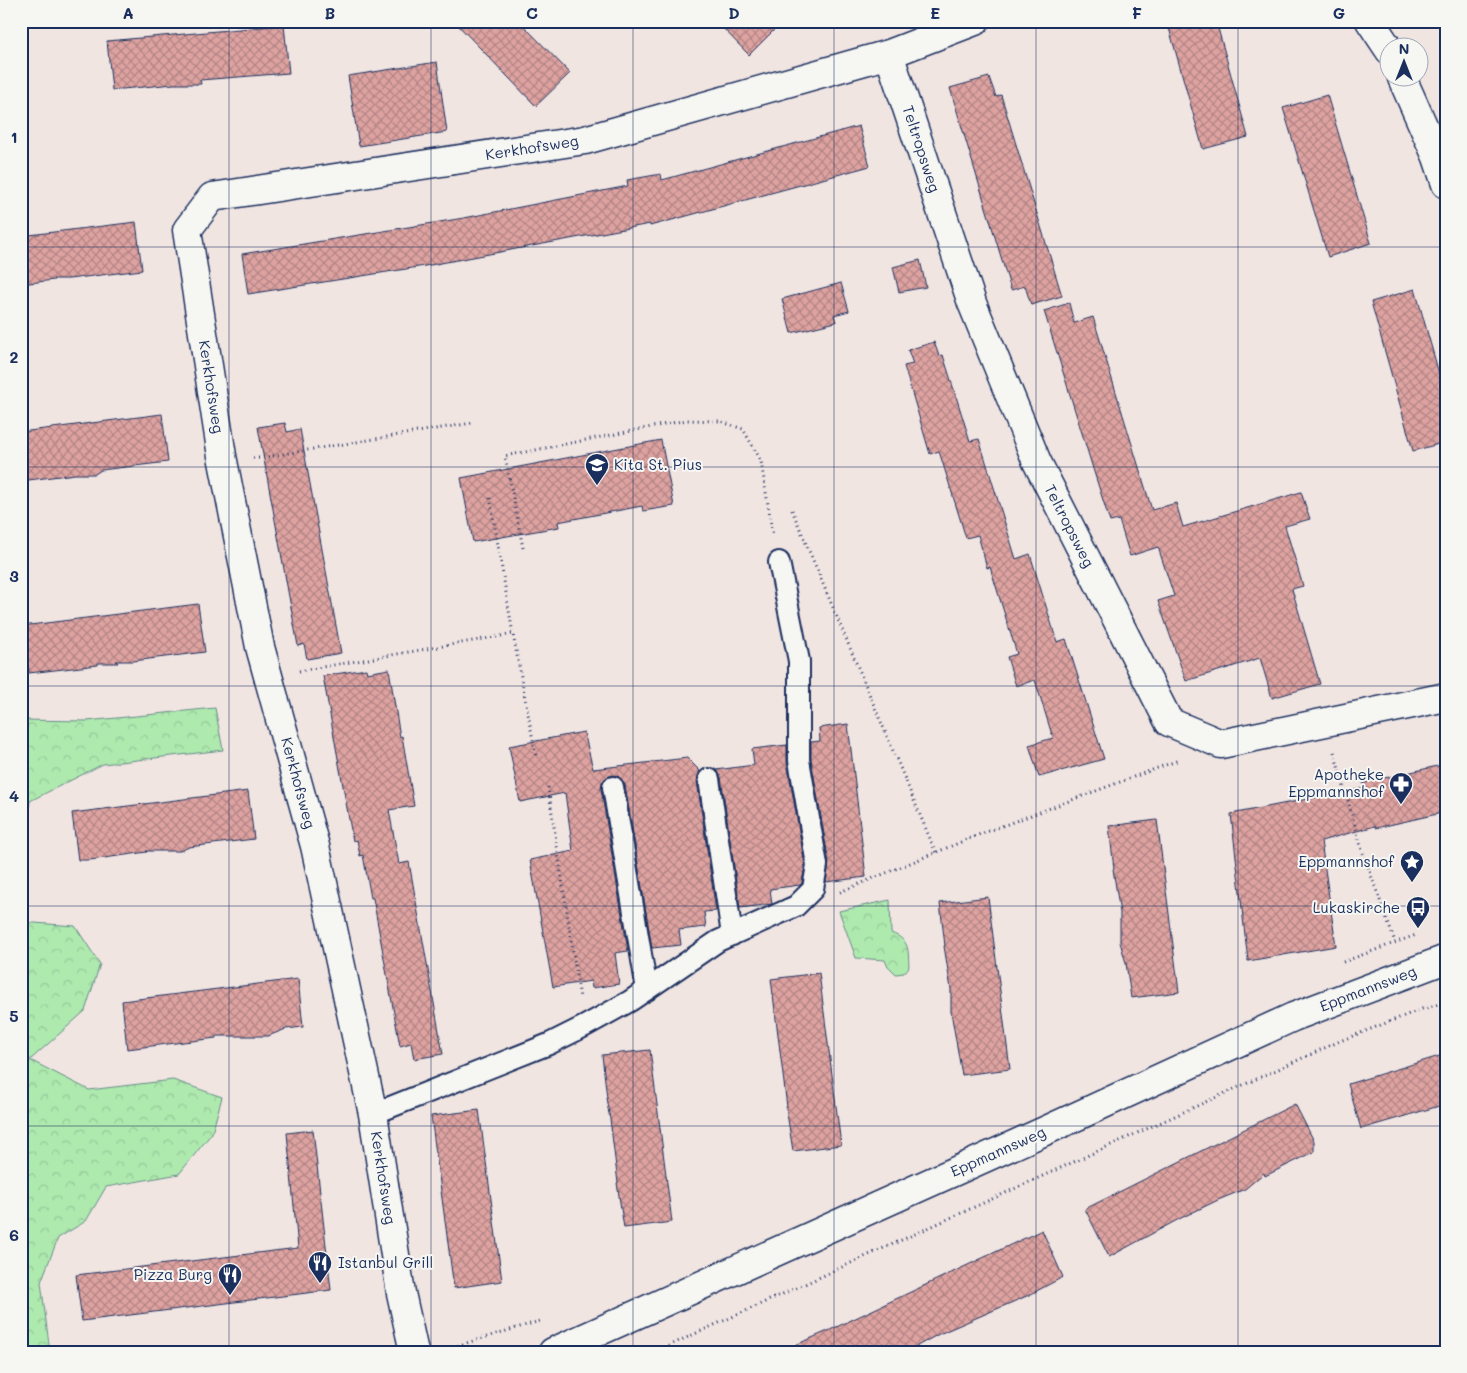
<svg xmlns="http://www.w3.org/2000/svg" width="1467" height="1373" viewBox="0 0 1467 1373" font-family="Mali,sans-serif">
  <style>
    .forest { fill: url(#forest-crowns); stroke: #648c86 }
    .building { fill: url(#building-cross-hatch); stroke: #1b2f5e }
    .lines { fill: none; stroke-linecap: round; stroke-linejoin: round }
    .lane-casing { stroke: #1b2f5e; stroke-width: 24 }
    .street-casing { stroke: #1b2f5e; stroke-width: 31 }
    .secondary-casing { stroke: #1b2f5e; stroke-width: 31 }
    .path { stroke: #1b2f5e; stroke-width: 3; stroke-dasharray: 1 4; stroke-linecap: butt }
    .lane { stroke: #f6f6f2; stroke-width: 20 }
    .street { stroke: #f6f6f2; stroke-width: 28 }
    .secondary { stroke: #f6f6f2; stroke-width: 28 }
    .grid { fill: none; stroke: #1b2f5e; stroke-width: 1; stroke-opacity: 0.55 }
    .labels { text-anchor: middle; stroke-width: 4; stroke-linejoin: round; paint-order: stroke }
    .street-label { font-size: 15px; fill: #1b2f5e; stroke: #f6f6f2 }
    .poi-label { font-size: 15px; fill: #1b2f5e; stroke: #f6f6f2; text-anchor: end }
    .neatline { fill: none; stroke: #1b2f5e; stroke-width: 2 }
    .grid-label { font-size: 16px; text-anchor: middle; font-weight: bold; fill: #1b2f5e }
  </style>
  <defs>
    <pattern id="forest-crowns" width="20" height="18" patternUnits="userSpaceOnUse" patternTransform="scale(1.25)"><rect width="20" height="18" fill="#aee9ae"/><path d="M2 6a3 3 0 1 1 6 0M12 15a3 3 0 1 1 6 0" fill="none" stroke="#95c898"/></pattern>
    <pattern id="building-cross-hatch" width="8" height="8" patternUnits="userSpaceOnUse" patternTransform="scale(1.25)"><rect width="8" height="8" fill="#dea3a0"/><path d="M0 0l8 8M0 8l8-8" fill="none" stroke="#b38586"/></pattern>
  </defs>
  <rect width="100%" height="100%" fill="#f1e5e2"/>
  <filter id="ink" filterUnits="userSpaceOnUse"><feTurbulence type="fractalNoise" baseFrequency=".02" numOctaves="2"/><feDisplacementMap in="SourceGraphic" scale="10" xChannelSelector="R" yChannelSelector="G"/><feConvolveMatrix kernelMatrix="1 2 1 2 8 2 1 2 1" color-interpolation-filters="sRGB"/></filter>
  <g filter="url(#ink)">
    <path class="forest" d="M215 708 223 750 103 764 30 801 21 880V720L87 721Z
      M890 900 891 933C910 940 908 949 909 967L904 973 896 974 887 965 885 960 856 958 839 911Z
      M21 922 75 926 100 964 85 1011 30 1060 89 1090 173 1080 222 1097 212 1133 179 1174 106 1187 86 1221 58 1238 41 1282 50 1352H21Z"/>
    <path class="building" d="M454 21H519L570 73 536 106Z
      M716 21H783L749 55Z
      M1167 21H1216L1248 137 1203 149Z
      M284 25 289 73 200 80 201 84H174L112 90 107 41Z
      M437 62 447 132 359 146 348 76Z
      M989 77 996 97 1001 95 1062 296 1031 305 1025 286 1011 290 950 88Z
      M1327 95 1371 243 1328 257 1283 108Z
      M859 126 870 166 650 226V224L425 266 248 294 242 254 464 218 628 186 627 180 661 174 662 180Z
      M136 222 142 270 69 279H53L54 280 21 284V236Z
      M920 260 926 287 899 292 893 267Z
      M841 283 849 311 834 315 836 322 791 333 782 299Z
      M1415 289 1446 398V442L1413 451 1371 302Z
      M1069 303 1074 323 1093 317 1152 510 1176 503 1183 527 1301 492 1310 519 1285 526 1303 586 1292 589 1320 684 1272 698 1260 658 1186 681 1158 601 1174 596 1158 547 1130 556 1119 520 1110 522 1095 475 1044 311Z
      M934 342 939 356 943 355 970 441 979 439 1016 559 1030 554 1057 642 1066 639 1104 759 1039 777 1029 745 1053 738 1035 680 1016 686 1007 657 1017 654 990 567 987 568 978 535 966 538 939 451 930 454 904 366 913 364 908 350Z
      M162 414 168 462 101 470 95 474H75L21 481V432Z
      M285 423 287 432 300 429 341 653 307 659 304 644 298 646 258 427Z
      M661 440 674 506 643 511 642 506 558 522 559 527 473 542 461 478Z
      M198 604 205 652 133 661H116L118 663H98V665L29 673 22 626Z
      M366 669 367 673 389 669 400 737 402 736 414 806 389 810 399 864 409 862 443 1054 414 1059 411 1043 400 1046 373 898H371L363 855 360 856 357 840 353 841 323 676Z
      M848 724 866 877 826 882 829 863 811 759V742L820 741 819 728Z
      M584 732 593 769 687 758 700 771 697 781 716 911 704 912 706 927 679 930 681 945 652 948 625 785 622 780 618 776 612 775 606 778 602 782 601 789 628 951 615 953 619 984 592 988 591 981 553 987 530 860 573 851 565 793 520 802 509 746Z
      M787 745V762L805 865 802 883 800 885 770 889 772 904 740 908 721 777 716 770 754 765 752 749Z
      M1446 764V812L1376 828 1375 826 1321 841 1336 946 1248 961 1231 814 1364 788 1363 783Z
      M248 791 254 839 189 847 180 851H146L147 852 90 860H78L72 813Z
      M1157 820 1179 992 1131 998 1126 963 1120 942V913L1113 869H1114L1109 826Z
      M988 897 1010 1069 962 1075 951 1012V989L944 946H945L940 903Z
      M819 973 841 1145 793 1151 786 1107H787L771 979Z
      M298 979 303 1027 286 1029 268 1036H216V1038L127 1049 122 1001Z
      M650 1050 672 1222 624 1228 617 1183H618L610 1119 606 1098H607L602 1055Z
      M1446 1054V1104L1361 1129 1348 1084Z
      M1295 1104 1314 1141V1152L1265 1176 1264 1173 1245 1189 1218 1200 1179 1219 1109 1257 1085 1209Z
      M479 1110 502 1281 454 1288 431 1116Z
      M313 1130 331 1290 82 1321 76 1275 298 1248 287 1133Z
      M1042 1230 1063 1277 1029 1295 939 1334 906 1352H779L828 1331Z"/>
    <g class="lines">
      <g class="lane-casing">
        <path id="lane" d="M709 779 732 935
          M613 787 647 990
          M373 1114 549 1044 585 1026 630 1001 718 941 796 906 813 889 817 865 799 760V661L779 562"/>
      </g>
      <g class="street-casing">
        <path id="street" d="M1370 21 1390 51
          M889 54 972 303 1037 462 1169 722 1221 744 1446 697
          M1402 78 1437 157 1446 184
          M414 1352 401 1293 373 1114 315 846 260 647 222 456 187 230 212 197 585 140 889 54 975 21"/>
      </g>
      <g class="secondary-casing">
        <path id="secondary" d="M553 1352 1049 1129 1293 1017 1446 959"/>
      </g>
      <path class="path" d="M253 458H259L472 423
        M490 498 513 634 536 756
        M792 510 936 853
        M523 548 505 456 687 420 719 421 743 429 761 461 773 536
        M299 671 513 634
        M1334 752 1362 850 1395 942
        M548 787 580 998
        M840 892 978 835 1179 760
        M1343 962 1416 935
        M443 1350 540 1321
        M655 1352 1340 1041 1422 1009 1446 1002"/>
      <use href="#lane" class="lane"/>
      <use href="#street" class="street"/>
      <use href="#secondary" class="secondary"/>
    </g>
  </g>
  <path class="grid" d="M229 21V1352M431 21V1352M633 21V1352M834 21V1352M1036 21V1352M1238 21V1352M21 247H1446M21 467H1446M21 686H1446M21 906H1446M21 1126H1446"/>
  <defs>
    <g id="school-pin" transform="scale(1.25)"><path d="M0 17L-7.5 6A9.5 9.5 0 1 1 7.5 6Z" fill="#1b2f5e" stroke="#f6f6f2"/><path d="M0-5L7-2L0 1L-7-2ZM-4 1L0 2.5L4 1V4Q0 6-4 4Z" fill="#fff"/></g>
    <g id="pharmacy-pin" transform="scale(1.25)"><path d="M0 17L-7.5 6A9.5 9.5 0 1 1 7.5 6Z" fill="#1b2f5e" stroke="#f6f6f2"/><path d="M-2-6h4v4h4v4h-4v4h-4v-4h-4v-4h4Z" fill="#fff"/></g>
    <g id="sight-pin" transform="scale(1.25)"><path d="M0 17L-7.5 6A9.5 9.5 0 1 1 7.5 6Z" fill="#1b2f5e" stroke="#f6f6f2"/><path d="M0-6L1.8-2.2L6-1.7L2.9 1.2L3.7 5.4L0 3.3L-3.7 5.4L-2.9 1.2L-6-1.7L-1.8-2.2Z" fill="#fff"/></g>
    <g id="bus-pin" transform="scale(1.25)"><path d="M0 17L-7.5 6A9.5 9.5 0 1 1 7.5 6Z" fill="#1b2f5e" stroke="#f6f6f2"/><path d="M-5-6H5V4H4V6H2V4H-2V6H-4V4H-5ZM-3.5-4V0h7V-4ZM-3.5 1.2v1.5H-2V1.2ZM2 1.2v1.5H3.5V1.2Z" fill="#fff"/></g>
    <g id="restaurant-pin" transform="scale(1.25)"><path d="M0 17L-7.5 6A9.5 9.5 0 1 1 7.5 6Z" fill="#1b2f5e" stroke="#f6f6f2"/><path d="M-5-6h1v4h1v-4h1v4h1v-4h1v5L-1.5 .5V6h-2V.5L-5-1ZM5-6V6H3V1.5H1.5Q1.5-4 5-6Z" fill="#fff"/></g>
  </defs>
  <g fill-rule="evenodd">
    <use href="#school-pin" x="597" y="465"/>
    <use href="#pharmacy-pin" x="1401" y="784"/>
    <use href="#sight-pin" x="1412" y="862"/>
    <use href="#bus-pin" x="1418" y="908"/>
    <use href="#restaurant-pin" x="320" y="1263"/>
    <use href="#restaurant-pin" x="230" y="1275"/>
  </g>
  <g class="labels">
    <g class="street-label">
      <text transform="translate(532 148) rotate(-9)" y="5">Kerkhofsweg</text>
      <text transform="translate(921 149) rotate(72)" y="5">Teltropsweg</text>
      <text transform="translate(211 387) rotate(81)" y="5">Kerkhofsweg</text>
      <text transform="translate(1069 526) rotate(63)" y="5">Teltropsweg</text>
      <text transform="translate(298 783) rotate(75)" y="5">Kerkhofsweg</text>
      <text transform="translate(1368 989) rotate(-21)" y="5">Eppmannsweg</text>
      <text transform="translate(998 1152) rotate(-24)" y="5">Eppmannsweg</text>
      <text transform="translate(383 1178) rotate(81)" y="5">Kerkhofsweg</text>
    </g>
    <g class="poi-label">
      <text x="614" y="470" text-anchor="start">Kita St. Pius</text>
      <text x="1384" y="780">Apotheke<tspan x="1384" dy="17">Eppmannshof</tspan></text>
      <text x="1394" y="867">Eppmannshof</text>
      <text x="1400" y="913">Lukaskirche</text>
      <text x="338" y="1268" text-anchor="start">Istanbul Grill</text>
      <text x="212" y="1280">Pizza Burg</text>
    </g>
  </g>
  <rect width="1467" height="1373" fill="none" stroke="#f6f6f2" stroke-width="55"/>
  <g transform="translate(1404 62)"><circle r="24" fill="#f6f6f2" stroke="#9ea6b7"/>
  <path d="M0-4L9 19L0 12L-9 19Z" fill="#1b2f5e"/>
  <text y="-8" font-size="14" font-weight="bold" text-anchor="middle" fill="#1b2f5e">N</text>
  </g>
  <rect x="28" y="28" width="1412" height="1318" class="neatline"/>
  <g class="grid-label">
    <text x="128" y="19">A</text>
    <text x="330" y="19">B</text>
    <text x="532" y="19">C</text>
    <text x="734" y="19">D</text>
    <text x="935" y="19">E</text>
    <text x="1137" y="19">F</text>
    <text x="1339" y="19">G</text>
    <text x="14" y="143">1</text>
    <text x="14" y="363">2</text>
    <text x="14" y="582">3</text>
    <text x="14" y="802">4</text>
    <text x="14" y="1022">5</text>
    <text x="14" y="1241">6</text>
  </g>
</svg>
